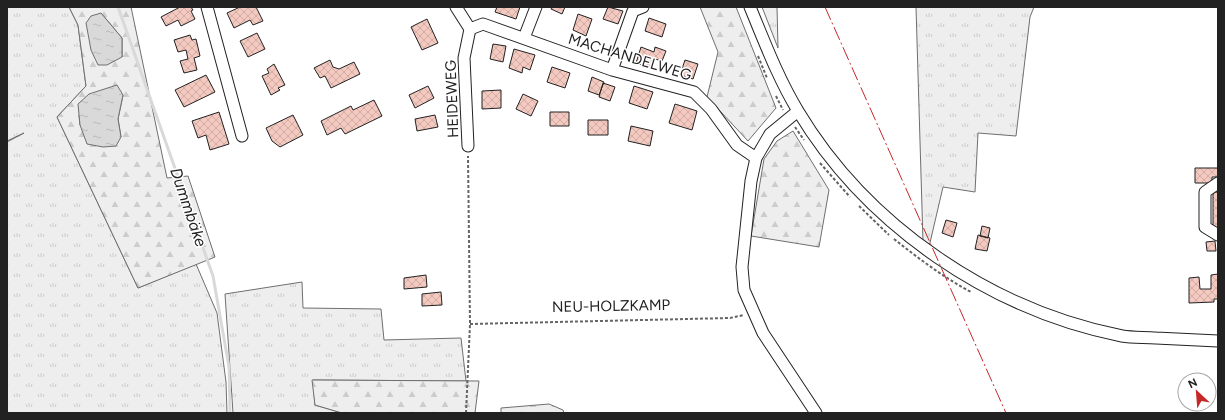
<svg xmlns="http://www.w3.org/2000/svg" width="1225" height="420" viewBox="0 0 1225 420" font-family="Figtree,sans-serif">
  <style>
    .grass { fill: url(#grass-tufts); stroke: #6f6f6f }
    .forest { fill: url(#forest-firs); stroke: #6f6f6f; fill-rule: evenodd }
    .water { fill: url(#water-ripples); stroke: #6f6f6f }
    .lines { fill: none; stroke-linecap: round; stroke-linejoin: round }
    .stream { stroke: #d9d9d9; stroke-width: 3 }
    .building { fill: url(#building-cross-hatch); stroke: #222 }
    .minor-casing { stroke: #222; stroke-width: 13 }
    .path { stroke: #646464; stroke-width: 2; stroke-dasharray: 3 2; stroke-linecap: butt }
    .minor { stroke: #fff; stroke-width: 11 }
    .power { stroke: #c62828; stroke-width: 1; stroke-dasharray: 14 3 2 3; stroke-linecap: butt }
    .labels { text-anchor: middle; stroke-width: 3; stroke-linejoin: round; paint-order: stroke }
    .street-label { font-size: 15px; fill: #222; stroke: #fff }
    .water-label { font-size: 16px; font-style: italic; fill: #222; stroke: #fff }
  </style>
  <defs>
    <pattern id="grass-tufts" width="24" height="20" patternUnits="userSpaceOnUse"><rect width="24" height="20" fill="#eee"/><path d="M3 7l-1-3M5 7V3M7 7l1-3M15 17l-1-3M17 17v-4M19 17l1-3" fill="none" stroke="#ccc"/></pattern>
    <pattern id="forest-firs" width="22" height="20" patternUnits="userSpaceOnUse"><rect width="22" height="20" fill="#eee"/><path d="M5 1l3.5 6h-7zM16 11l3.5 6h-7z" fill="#ccc"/></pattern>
    <pattern id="water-ripples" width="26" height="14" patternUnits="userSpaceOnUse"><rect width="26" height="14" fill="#d9d9d9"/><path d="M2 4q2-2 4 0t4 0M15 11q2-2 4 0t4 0" fill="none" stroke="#bababa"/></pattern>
    <pattern id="building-cross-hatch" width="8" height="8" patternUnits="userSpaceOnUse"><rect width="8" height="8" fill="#f3c9c0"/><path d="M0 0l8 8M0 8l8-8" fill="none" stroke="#d0aca5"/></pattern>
  </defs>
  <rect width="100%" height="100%" fill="#fff"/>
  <path class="grass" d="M7 7H69L78 25 86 86 57 117 138 288 196 264 217 313 226 382 227 413H7V142L24 133 7 141Z
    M762 7H777L778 48Z
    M916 7H1034L1030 17 1016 136 978 133 975 192 943 187 929 247 923 242Z
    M302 282 303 308 381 309 384 340 461 338 466 381 313 380 315 405 342 413H233L225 294Z"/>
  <path class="forest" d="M69 7H131L167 178 188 176 215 257 138 288 57 117 86 86 78 25ZM101 13 122 38V57ZM123 95 118 119 121 137 80 125 79 115Z
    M700 7H736L776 108 748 141 707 97 718 52Z
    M793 131 829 190 819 247 751 236 764 159 777 141Z
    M312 380 479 381 475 413H342L315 405Z
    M549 404 563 410 564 413H501V408Z"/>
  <path class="water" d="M101 13 122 38V57L107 65H98L91 50 86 23 91 16Z
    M117 85 123 95 118 119 121 137 116 146 103 147 87 144 80 125 78 104 89 94Z"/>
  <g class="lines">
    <path class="stream" d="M118 7 213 276 229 367 230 413"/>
  </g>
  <path class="building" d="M180 7H191L193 10 191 11 195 19 181 26 178 20 166 26 161 17Z
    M240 7H256L263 21 253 25 250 20 234 28 227 13Z
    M497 7H520L516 19 495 12Z
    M552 7H565L562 14 551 9Z
    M608 7 623 11 618 24 603 19Z
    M578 14 592 19 586 36 573 30Z
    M649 18 666 24 662 37 645 31Z
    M427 19 438 43 422 50 411 27Z
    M257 33 265 49 248 57 240 41Z
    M190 35 192 40 196 39 200 56 194 58 197 70 184 73 180 61 188 59 186 50 178 52 174 40Z
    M493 44 506 46 503 62 490 59Z
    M641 47 654 52 655 47 666 51 662 61 655 59 652 68 636 63Z
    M514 49 535 55 530 70 523 67 522 73 509 68Z
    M330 60 333 67 339 69 354 62 360 74 331 88 325 76 320 78 314 68Z
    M685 60 698 64 693 79 680 75Z
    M274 64 285 85 278 88 280 90 271 95 262 76 269 73 267 69Z
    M552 67 570 73 565 88 547 82Z
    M206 75 215 92 184 107 175 90Z
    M592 77 604 82 599 95 588 91Z
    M603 83 615 87 610 101 599 97Z
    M428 86 434 98 415 108 409 95Z
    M634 86 653 92 647 109 629 103Z
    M501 90V108L482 109V91Z
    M523 94 538 101 531 116 516 109Z
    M374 100 382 116 345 134 341 128 327 135 321 121 351 106 353 110Z
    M675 104 697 111 692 130 669 123Z
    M219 112 229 144 210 150 206 135 198 138 192 121Z
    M550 112H569V126H550Z
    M293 115 303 135 280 147 272 141 266 128Z
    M435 115 438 127 417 131 415 119Z
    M588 120H608V135H588Z
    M631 126 653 131 650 146 628 141Z
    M1195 168H1218V177H1212V183H1195Z
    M1213 192H1218V228H1213Z
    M946 220 957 223 953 237 942 233Z
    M982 226 990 228 988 238 980 236Z
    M978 235 990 238 987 251 975 249Z
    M1215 241 1216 251H1207L1206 242Z
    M1218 274V299H1214V302L1189 303V278L1199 277 1200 289H1211V275Z
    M426 275 427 287 404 289V278Z
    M441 292 442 305 422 306V294Z"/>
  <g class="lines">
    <g class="minor-casing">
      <path id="minor" d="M207 7 242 136
        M456 7 470 29 464 58 468 146
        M750 7C765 43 778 78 798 111 867 226 991 310 1122 336 1133 338 1145 337 1156 338 1177 339 1197 340 1218 341
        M470 29 483 24 612 70 694 92 711 109 737 145 756 158
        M524 38 536 7
        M612 70 633 11 643 7
        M798 111 770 134 756 158 751 181 742 267 744 290 763 333 816 413
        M1218 183 1205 192V227L1218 235"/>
    </g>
    <path class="path" d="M758 56 767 78
      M776 96 783 110
      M795 127 804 140
      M820 163 850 197
      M859 206 889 235
      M894 239C918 258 943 277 971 292
      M470 324 730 318 744 315
      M466 413 470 324 468 156"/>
    <use href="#minor" class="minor"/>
    <path class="power" d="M825 7 1006 413"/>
  </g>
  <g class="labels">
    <g class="street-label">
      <text transform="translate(630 57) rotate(17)" y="5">MACHANDELWEG</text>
      <text transform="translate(452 99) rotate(-92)" y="5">HEIDEWEG</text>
      <text transform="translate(611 306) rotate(-1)" y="5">NEU-HOLZKAMP</text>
    </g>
    <g class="water-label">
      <text transform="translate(189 207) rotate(71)" y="6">Dummbäke</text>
    </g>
  </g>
  <rect width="1225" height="420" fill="none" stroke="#222222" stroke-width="16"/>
  <g transform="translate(1197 392) rotate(334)"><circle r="19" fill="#ffffff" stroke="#a7a7a7"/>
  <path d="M0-3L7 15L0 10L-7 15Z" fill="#c62828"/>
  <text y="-6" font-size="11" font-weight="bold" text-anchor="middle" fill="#222222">N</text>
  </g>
</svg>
